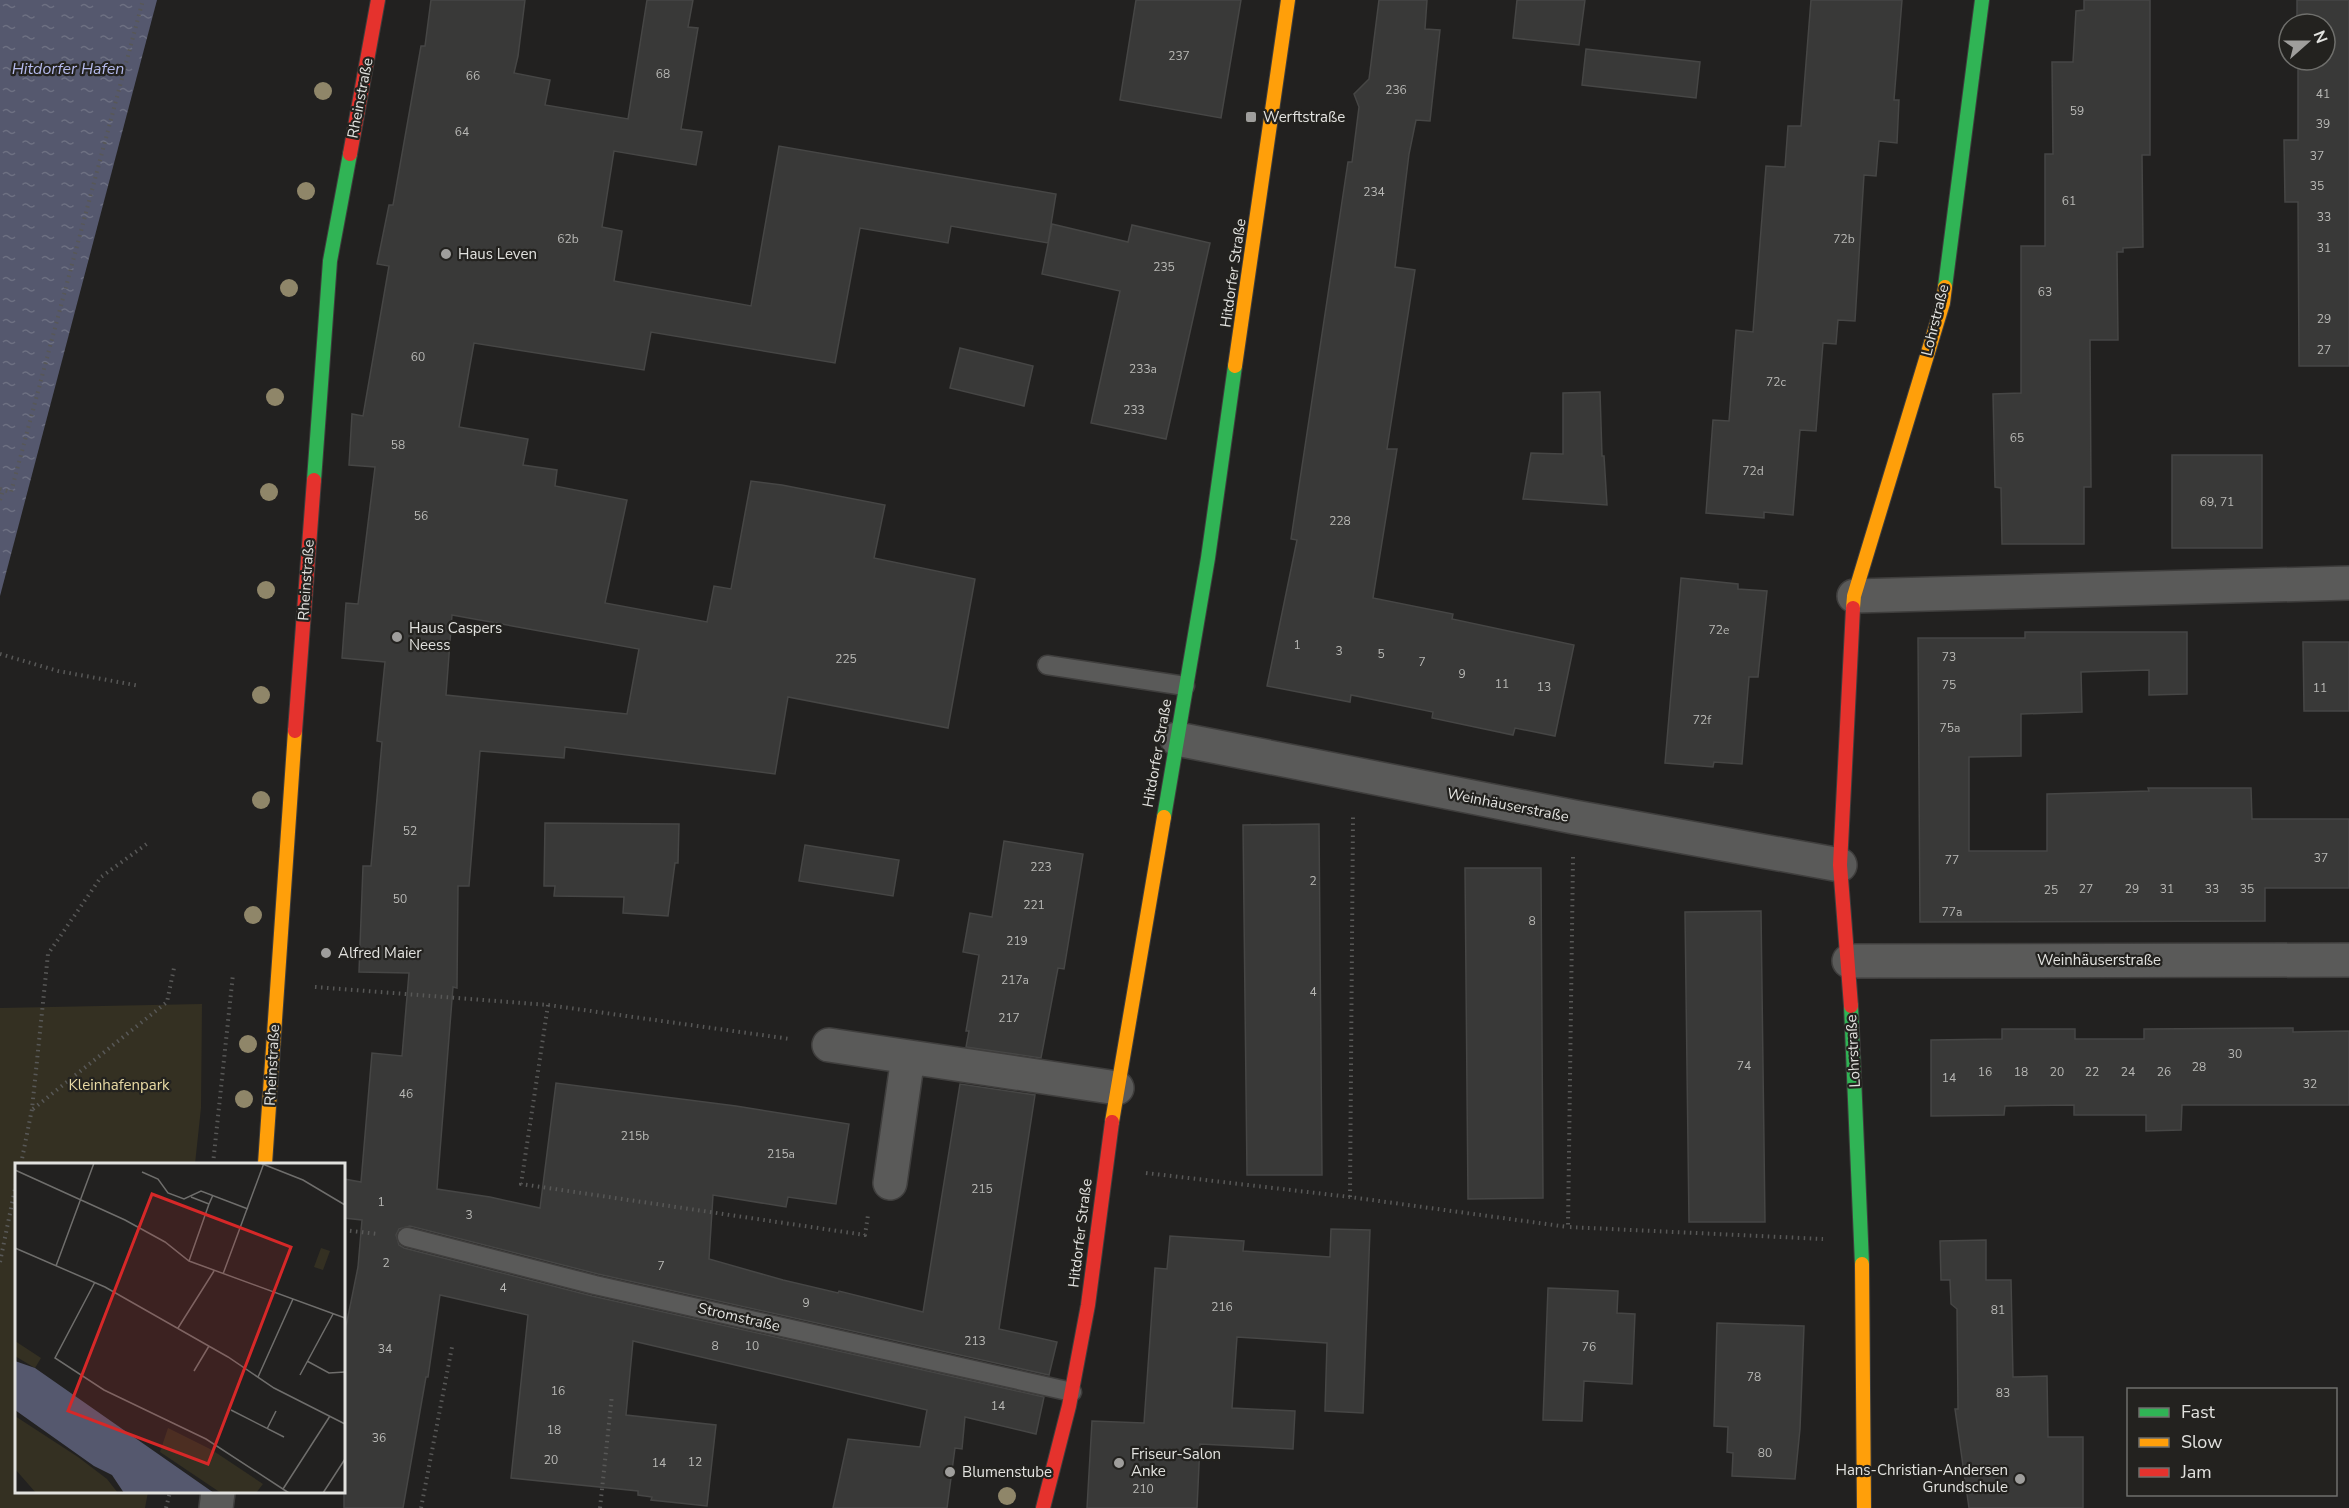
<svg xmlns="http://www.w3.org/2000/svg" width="2349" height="1508" viewBox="0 0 2349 1508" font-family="'Nunito Sans',sans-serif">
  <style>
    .green { fill: #343022 }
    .water { fill: url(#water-ripples) }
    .building { fill: #393938; stroke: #464645; stroke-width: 1.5; fill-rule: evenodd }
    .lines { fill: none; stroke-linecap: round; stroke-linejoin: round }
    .lane-casing { stroke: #3f3e3d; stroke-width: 21 }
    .street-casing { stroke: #3f3e3d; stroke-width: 36 }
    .fast-casing { stroke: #3f3e3d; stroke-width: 16 }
    .slow-casing { stroke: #3f3e3d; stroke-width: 16 }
    .jam-casing { stroke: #3f3e3d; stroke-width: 16 }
    .path { stroke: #585857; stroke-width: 4; stroke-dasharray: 1.5 4.5; stroke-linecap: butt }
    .lane { stroke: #5a5a59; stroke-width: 18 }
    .street { stroke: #5a5a59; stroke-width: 33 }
    .fast { stroke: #30b455; stroke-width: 14 }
    .slow { stroke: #ff9f0a; stroke-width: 14 }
    .jam { stroke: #e5322d; stroke-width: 14 }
    .tree { fill: #8f8669 }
    .poi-dot { fill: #9f9e9c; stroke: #23221f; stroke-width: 2 }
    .labels { text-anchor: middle; stroke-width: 4.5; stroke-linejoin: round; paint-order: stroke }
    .number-label { font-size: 12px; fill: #b8b8b5 }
    .street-label { font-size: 15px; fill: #e2e2df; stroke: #23221f }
    .poi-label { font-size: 15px; fill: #e2e2df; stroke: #23221f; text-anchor: start }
    .park-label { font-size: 15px; fill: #e8d9a4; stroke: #23221f }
    .water-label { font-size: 16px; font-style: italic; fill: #b5baec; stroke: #23221f }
    .inset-road { fill: none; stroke: #6f6e6c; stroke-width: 1.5 }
    .view { fill: #d62828; fill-opacity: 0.15; stroke: #d62828; stroke-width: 3 }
    .inset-edge { fill: none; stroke: #e2e2df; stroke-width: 3 }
  </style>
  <defs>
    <pattern id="water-ripples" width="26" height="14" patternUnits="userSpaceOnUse" patternTransform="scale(1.5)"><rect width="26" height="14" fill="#55586e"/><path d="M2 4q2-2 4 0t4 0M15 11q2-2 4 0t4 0" fill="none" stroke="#6d7082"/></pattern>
  </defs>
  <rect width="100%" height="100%" fill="#222120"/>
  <path class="green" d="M202 1004 201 1108 195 1164H16V1492H148L145 1508H0V1008Z"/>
  <path class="water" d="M0 0H157L0 596Z"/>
  <path class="building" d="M431 0H525L518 56 514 73 550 80 545 105 628 119 647 0H693L688 27 698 28 681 129 702 132 696 165 614 151 602 227 622 231 614 281 751 306 779 146 1056 194 1048 243 951 226 948 243 860 228 835 363 651 332 644 370 474 343 459 427 528 439 523 465 557 470 555 486 627 500 605 603 707 622 714 586 731 589 751 481 782 485 885 505 874 558 975 579 948 728 788 697 775 774 565 747 564 758 480 751 469 886H458L457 988 453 987 437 1189 490 1197 540 1208 556 1083 736 1106 849 1124 836 1204 788 1197 786 1207 713 1195 709 1259 783 1280 838 1293 839 1291 923 1312 960 1084 1035 1095 999 1329 1057 1342 1049 1375 598 1274 410 1226 399 1229 396 1235 399 1245 404 1248 592 1296 1044 1397 1036 1434 965 1417 962 1449 955 1448 947 1508H833L848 1439 920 1447 927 1410 633 1341 626 1415 716 1425 707 1506 651 1500 652 1497 638 1495V1491L511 1478 528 1315 440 1295 428 1377H426L403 1508H344V1336L358 1267 362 1220 344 1218V1179L361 1182 372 1053 402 1056 409 973 359 972 363 866H371L382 742 377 741 385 662 342 658 346 603 358 604 375 467 349 465 352 414 363 416 389 266 377 264 389 205H393L421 46H425ZM452 615 639 649 627 714 446 695Z
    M1136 0H1241L1221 118 1120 100Z
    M1379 0H1427L1425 29 1440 30 1430 121 1416 120 1409 154 1395 267 1415 270 1387 449H1397L1373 598 1453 614 1452 619 1574 645 1555 736 1515 728 1513 735 1432 718 1433 712 1351 695 1350 702 1267 686 1297 540 1291 539 1348 162H1352L1359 107 1354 94 1369 79Z
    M1517 0H1585L1579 45 1513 38Z
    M1811 0H1902L1894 100H1899L1897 143 1879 141 1876 176 1864 175 1855 321 1838 320 1836 344 1823 343 1816 431 1800 430 1793 515 1764 512V518L1706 513 1713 420 1729 421 1736 330 1753 332 1766 166 1785 167 1788 126H1801Z
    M2084 0H2150V155H2142L2143 247 2123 248V252H2117L2118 340H2090L2091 487H2084V544H2002L2001 488 1995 487 1993 394 2021 393V246H2045V154H2053L2052 62H2073L2076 11 2084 10Z
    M2297 0H2349V366H2299L2298 202H2285L2284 140H2298V60H2325V24H2297Z
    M1586 49 1700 62 1696 98 1582 85Z
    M1052 224 1128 242 1132 225 1210 243 1166 439 1091 423 1120 291 1042 274Z
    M960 348 1033 366 1024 406 950 388Z
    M1600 392 1602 456H1604L1607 505 1523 499 1531 453 1563 454V393Z
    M2172 455H2262V548H2172Z
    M1681 578 1738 584V589L1767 591 1758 677H1749L1742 764 1714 762 1713 767 1665 763Z
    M2025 632H2187V694L2149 695V670L2081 672 2082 712 2021 714V756L1969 757V851H2047V794L2149 791 2148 788H2251L2252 819H2349V888H2265V921L1920 922 1918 638H2025Z
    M2303 642H2349V711H2304Z
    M545 823 679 824 678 863H675L668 916 623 913 624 897 554 896 555 886H544Z
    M1319 824 1322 1175H1247L1243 825Z
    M1004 841 1083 854 1064 969 1058 968 1041 1058 966 1047 969 1031H966L979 955 963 952 970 913 992 917Z
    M805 845 899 860 893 896 799 881Z
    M1465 868H1541L1543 1198 1468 1199Z
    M1761 911 1765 1222H1689L1685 912Z
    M2293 1028V1032L2349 1031V1105H2182L2181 1130 2146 1131V1115H2074V1105L2005 1106 2004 1115 1931 1116V1040L2002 1039V1029H2075V1039H2144V1029Z
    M1331 1229 1370 1230 1363 1413 1325 1411 1327 1343 1237 1337 1232 1408 1295 1411 1293 1449 1200 1444 1197 1508H1087L1092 1421 1144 1423 1155 1268 1167 1269 1170 1236 1244 1241 1243 1251 1330 1257Z
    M1986 1240V1280H2011L2013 1377 2047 1376 2048 1437H2083V1508H1969L1955 1409H1958L1957 1309 1951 1304 1950 1280H1941L1940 1241Z
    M1548 1288 1618 1291 1617 1313 1635 1314 1632 1384 1584 1381 1582 1421 1543 1420Z
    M1717 1323 1804 1326 1800 1429 1795 1479 1732 1476 1733 1453 1727 1452 1728 1427 1714 1426Z"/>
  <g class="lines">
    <g class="lane-casing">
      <path id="lane" d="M1047 665 1185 686
        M407 1237 595 1285 1072 1392"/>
    </g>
    <g class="street-casing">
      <path id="street" d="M1854 596 2349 583
        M1177 739 1574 817 1840 865
        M1849 961 2349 960
        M829 1045 1117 1088
        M890 1183 908 1057
        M216 1508 218 1492"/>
    </g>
    <g class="fast-casing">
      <path id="fast" d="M1945 287 1982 0
        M314 480 330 261 350 154
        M1164 817 1208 558 1235 366
        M1851 1006 1862 1264"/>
    </g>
    <g class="slow-casing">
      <path id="slow" d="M1235 366 1288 0
        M1853 608 1854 596 1943 303 1945 287
        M1112 1122 1164 817
        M265 1164 295 731
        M1862 1264 1864 1508"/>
    </g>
    <g class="jam-casing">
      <path id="jam" d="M350 154 378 0
        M295 731 314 480
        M1851 1006 1840 865 1853 608
        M1043 1508 1069 1406 1088 1305 1112 1122"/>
    </g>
    <path class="path" d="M0 489 11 492 143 0
      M0 500 3 490
      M0 654 58 671 140 686
      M1573 857 1568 1227 1823 1239
      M315 987 548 1005 790 1039
      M548 1005 521 1184 865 1235 868 1215
      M33 1109 167 1002 174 968
      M21 1164 32 1109 48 954 101 877 148 843
      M213 1164 233 974
      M1146 1173 1350 1197 1568 1227
      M1350 1197 1353 814
      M344 1230 377 1234
      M0 1262 16 1184
      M166 1508 170 1492
      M421 1508 452 1347
      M600 1508 612 1395"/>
    <use href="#lane" class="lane"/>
    <use href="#street" class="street"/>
    <use href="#fast" class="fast"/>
    <use href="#slow" class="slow"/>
    <use href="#jam" class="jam"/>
  </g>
  <g class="tree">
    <circle cx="323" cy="91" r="9"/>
    <circle cx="306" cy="191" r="9"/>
    <circle cx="289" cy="288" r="9"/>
    <circle cx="275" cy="397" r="9"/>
    <circle cx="269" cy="492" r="9"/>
    <circle cx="266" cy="590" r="9"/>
    <circle cx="261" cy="695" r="9"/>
    <circle cx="261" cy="800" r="9"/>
    <circle cx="253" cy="915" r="9"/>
    <circle cx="248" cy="1044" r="9"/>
    <circle cx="244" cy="1099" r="9"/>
    <circle cx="1007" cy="1496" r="9"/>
  </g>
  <g class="poi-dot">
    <rect x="1245" y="111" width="12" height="12" rx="3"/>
    <circle cx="446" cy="254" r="6"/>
    <circle cx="397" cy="637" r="6"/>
    <circle cx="326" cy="953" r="6"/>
    <circle cx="1119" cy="1463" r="6"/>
    <circle cx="950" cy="1472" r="6"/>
    <circle cx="2020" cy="1479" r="6"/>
  </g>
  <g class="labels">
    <g class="number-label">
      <text x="1179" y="60">237</text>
      <text x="663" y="78">68</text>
      <text x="473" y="80">66</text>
      <text x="1396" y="94">236</text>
      <text x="2323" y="98">41</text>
      <text x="2077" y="115">59</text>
      <text x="2323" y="128">39</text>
      <text x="462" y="136">64</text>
      <text x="2317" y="160">37</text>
      <text x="2317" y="190">35</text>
      <text x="1374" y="196">234</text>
      <text x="2069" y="205">61</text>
      <text x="2324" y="221">33</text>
      <text x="568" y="243">62b</text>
      <text x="1844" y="243">72b</text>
      <text x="2324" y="252">31</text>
      <text x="1164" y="271">235</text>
      <text x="2045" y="296">63</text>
      <text x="2324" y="323">29</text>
      <text x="2324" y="354">27</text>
      <text x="418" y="361">60</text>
      <text x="1143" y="373">233a</text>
      <text x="1776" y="386">72c</text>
      <text x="1134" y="414">233</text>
      <text x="2017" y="442">65</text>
      <text x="398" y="449">58</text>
      <text x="1753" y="475">72d</text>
      <text x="2217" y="506">69, 71</text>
      <text x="421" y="520">56</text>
      <text x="1340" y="525">228</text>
      <text x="1719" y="634">72e</text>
      <text x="1297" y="649">1</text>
      <text x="1339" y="655">3</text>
      <text x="1381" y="658">5</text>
      <text x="1949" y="661">73</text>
      <text x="846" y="663">225</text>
      <text x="1422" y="666">7</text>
      <text x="1462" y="678">9</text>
      <text x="1502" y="688">11</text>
      <text x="1949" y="689">75</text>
      <text x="1544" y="691">13</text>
      <text x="2320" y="692">11</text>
      <text x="1702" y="724">72f</text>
      <text x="1950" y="732">75a</text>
      <text x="410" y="835">52</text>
      <text x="2321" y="862">37</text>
      <text x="1952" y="864">77</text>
      <text x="1041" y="871">223</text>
      <text x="1313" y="885">2</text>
      <text x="2086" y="893">27</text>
      <text x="2132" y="893">29</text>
      <text x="2167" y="893">31</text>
      <text x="2212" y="893">33</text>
      <text x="2247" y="893">35</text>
      <text x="2051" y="894">25</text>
      <text x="400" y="903">50</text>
      <text x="1034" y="909">221</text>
      <text x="1952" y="916">77a</text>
      <text x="1532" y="925">8</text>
      <text x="1017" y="945">219</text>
      <text x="1015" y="984">217a</text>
      <text x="1313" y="996">4</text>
      <text x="1009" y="1022">217</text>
      <text x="2235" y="1058">30</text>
      <text x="1744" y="1070">74</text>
      <text x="2199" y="1071">28</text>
      <text x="1985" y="1076">16</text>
      <text x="2021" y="1076">18</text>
      <text x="2057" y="1076">20</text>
      <text x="2092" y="1076">22</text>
      <text x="2128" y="1076">24</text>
      <text x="2164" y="1076">26</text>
      <text x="1949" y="1082">14</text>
      <text x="2310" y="1088">32</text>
      <text x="406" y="1098">46</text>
      <text x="635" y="1140">215b</text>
      <text x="781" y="1158">215a</text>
      <text x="982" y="1193">215</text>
      <text x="381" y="1206">1</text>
      <text x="469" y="1219">3</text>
      <text x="386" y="1267">2</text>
      <text x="661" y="1270">7</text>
      <text x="503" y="1292">4</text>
      <text x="806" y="1307">9</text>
      <text x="1222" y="1311">216</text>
      <text x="1998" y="1314">81</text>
      <text x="975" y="1345">213</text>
      <text x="715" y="1350">8</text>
      <text x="752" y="1350">10</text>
      <text x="1589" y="1351">76</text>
      <text x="385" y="1353">34</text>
      <text x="1754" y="1381">78</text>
      <text x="558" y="1395">16</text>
      <text x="2003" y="1397">83</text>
      <text x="998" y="1410">14</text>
      <text x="554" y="1434">18</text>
      <text x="379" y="1442">36</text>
      <text x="1765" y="1457">80</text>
      <text x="551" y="1464">20</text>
      <text x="695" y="1466">12</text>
      <text x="659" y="1467">14</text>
      <text x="1143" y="1493">210</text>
    </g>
    <g class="street-label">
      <text transform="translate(360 98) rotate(-79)" y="5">Rheinstraße</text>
      <text transform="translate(1233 273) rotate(-82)" y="5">Hitdorfer Straße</text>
      <text transform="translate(1935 320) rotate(-76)" y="5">Lohrstraße</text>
      <text transform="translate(306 580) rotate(-86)" y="5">Rheinstraße</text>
      <text transform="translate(1157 753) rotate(-80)" y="5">Hitdorfer Straße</text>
      <text transform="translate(1508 805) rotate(11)" y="5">Weinhäuserstraße</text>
      <text x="2099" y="965">Weinhäuserstraße</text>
      <text transform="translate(1853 1051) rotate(-93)" y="5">Lohrstraße</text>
      <text transform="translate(272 1065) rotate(-87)" y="5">Rheinstraße</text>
      <text transform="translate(1080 1233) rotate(-83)" y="5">Hitdorfer Straße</text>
      <text transform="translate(739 1317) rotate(13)" y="5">Stromstraße</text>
    </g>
    <g class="poi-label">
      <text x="1263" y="122">Werftstraße</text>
      <text x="458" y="259">Haus Leven</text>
      <text x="409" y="633">Haus Caspers<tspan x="409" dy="17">Neess</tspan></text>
      <text x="338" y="958">Alfred Maier</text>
      <text x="1131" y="1459">Friseur-Salon<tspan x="1131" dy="17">Anke</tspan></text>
      <text x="2008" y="1475" text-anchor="end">Hans-Christian-Andersen<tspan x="2008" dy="17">Grundschule</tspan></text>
      <text x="962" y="1477">Blumenstube</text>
    </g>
    <g class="park-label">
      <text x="119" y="1090">Kleinhafenpark</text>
    </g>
    <g class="water-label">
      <text x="68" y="74">Hitdorfer Hafen</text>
    </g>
  </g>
  <g transform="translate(15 1163)">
    <rect width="330" height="330" fill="#222120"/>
    <path d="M306 85 315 88 308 107 299 104ZM0 178 26 195 20 205 0 193ZM0 253 63 294 92 316 103 330H21L0 306ZM153 265 197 287 248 321 241 330H206L145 289Z" fill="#343022"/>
    <path d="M0 198 20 205 199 330H109L97 312 79 303 0 247Z" fill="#55586e"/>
    <path class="inset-road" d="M245 0 288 17 330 42M0 7 110 57 150 79 174 98 330 155M127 9 143 16 153 30 169 36 186 28 233 46M176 34 194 41 198 32M0 85 90 124 213 194 259 225 330 261M174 98 194 41M41 103 79 0M208 111 249 0M80 119 40 195 89 227 191 276 274 330M163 165 199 108M292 198 314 210 330 209M179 208 194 183M285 212 318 151M243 214 278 136M216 247 269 274M252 266 261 248M268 326 315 253M308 330 330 296"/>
    <path class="view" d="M137 31 276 84 193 301 53 248Z"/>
    <rect width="330" height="330" class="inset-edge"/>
  </g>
  <rect x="2127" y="1388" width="210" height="108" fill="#23221f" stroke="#6f6f6c" stroke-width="1.5"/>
  <rect x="2139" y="1408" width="30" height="9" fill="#30b455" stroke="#6f6f6c" stroke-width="1.5"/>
  <text x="2181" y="1418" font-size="18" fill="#e2e2df">Fast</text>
  <rect x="2139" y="1438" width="30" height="9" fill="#ff9f0a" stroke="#6f6f6c" stroke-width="1.5"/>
  <text x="2181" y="1448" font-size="18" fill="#e2e2df">Slow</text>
  <rect x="2139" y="1468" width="30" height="9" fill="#e5322d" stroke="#6f6f6c" stroke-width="1.5"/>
  <text x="2181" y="1478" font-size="18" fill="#e2e2df">Jam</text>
  <g transform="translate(2307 42) rotate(69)"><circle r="28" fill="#23221f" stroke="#6f6f6c" stroke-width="1.5"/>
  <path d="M0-4.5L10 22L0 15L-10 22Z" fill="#9f9e9c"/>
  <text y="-9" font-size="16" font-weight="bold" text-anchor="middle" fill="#e2e2df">N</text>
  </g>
</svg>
